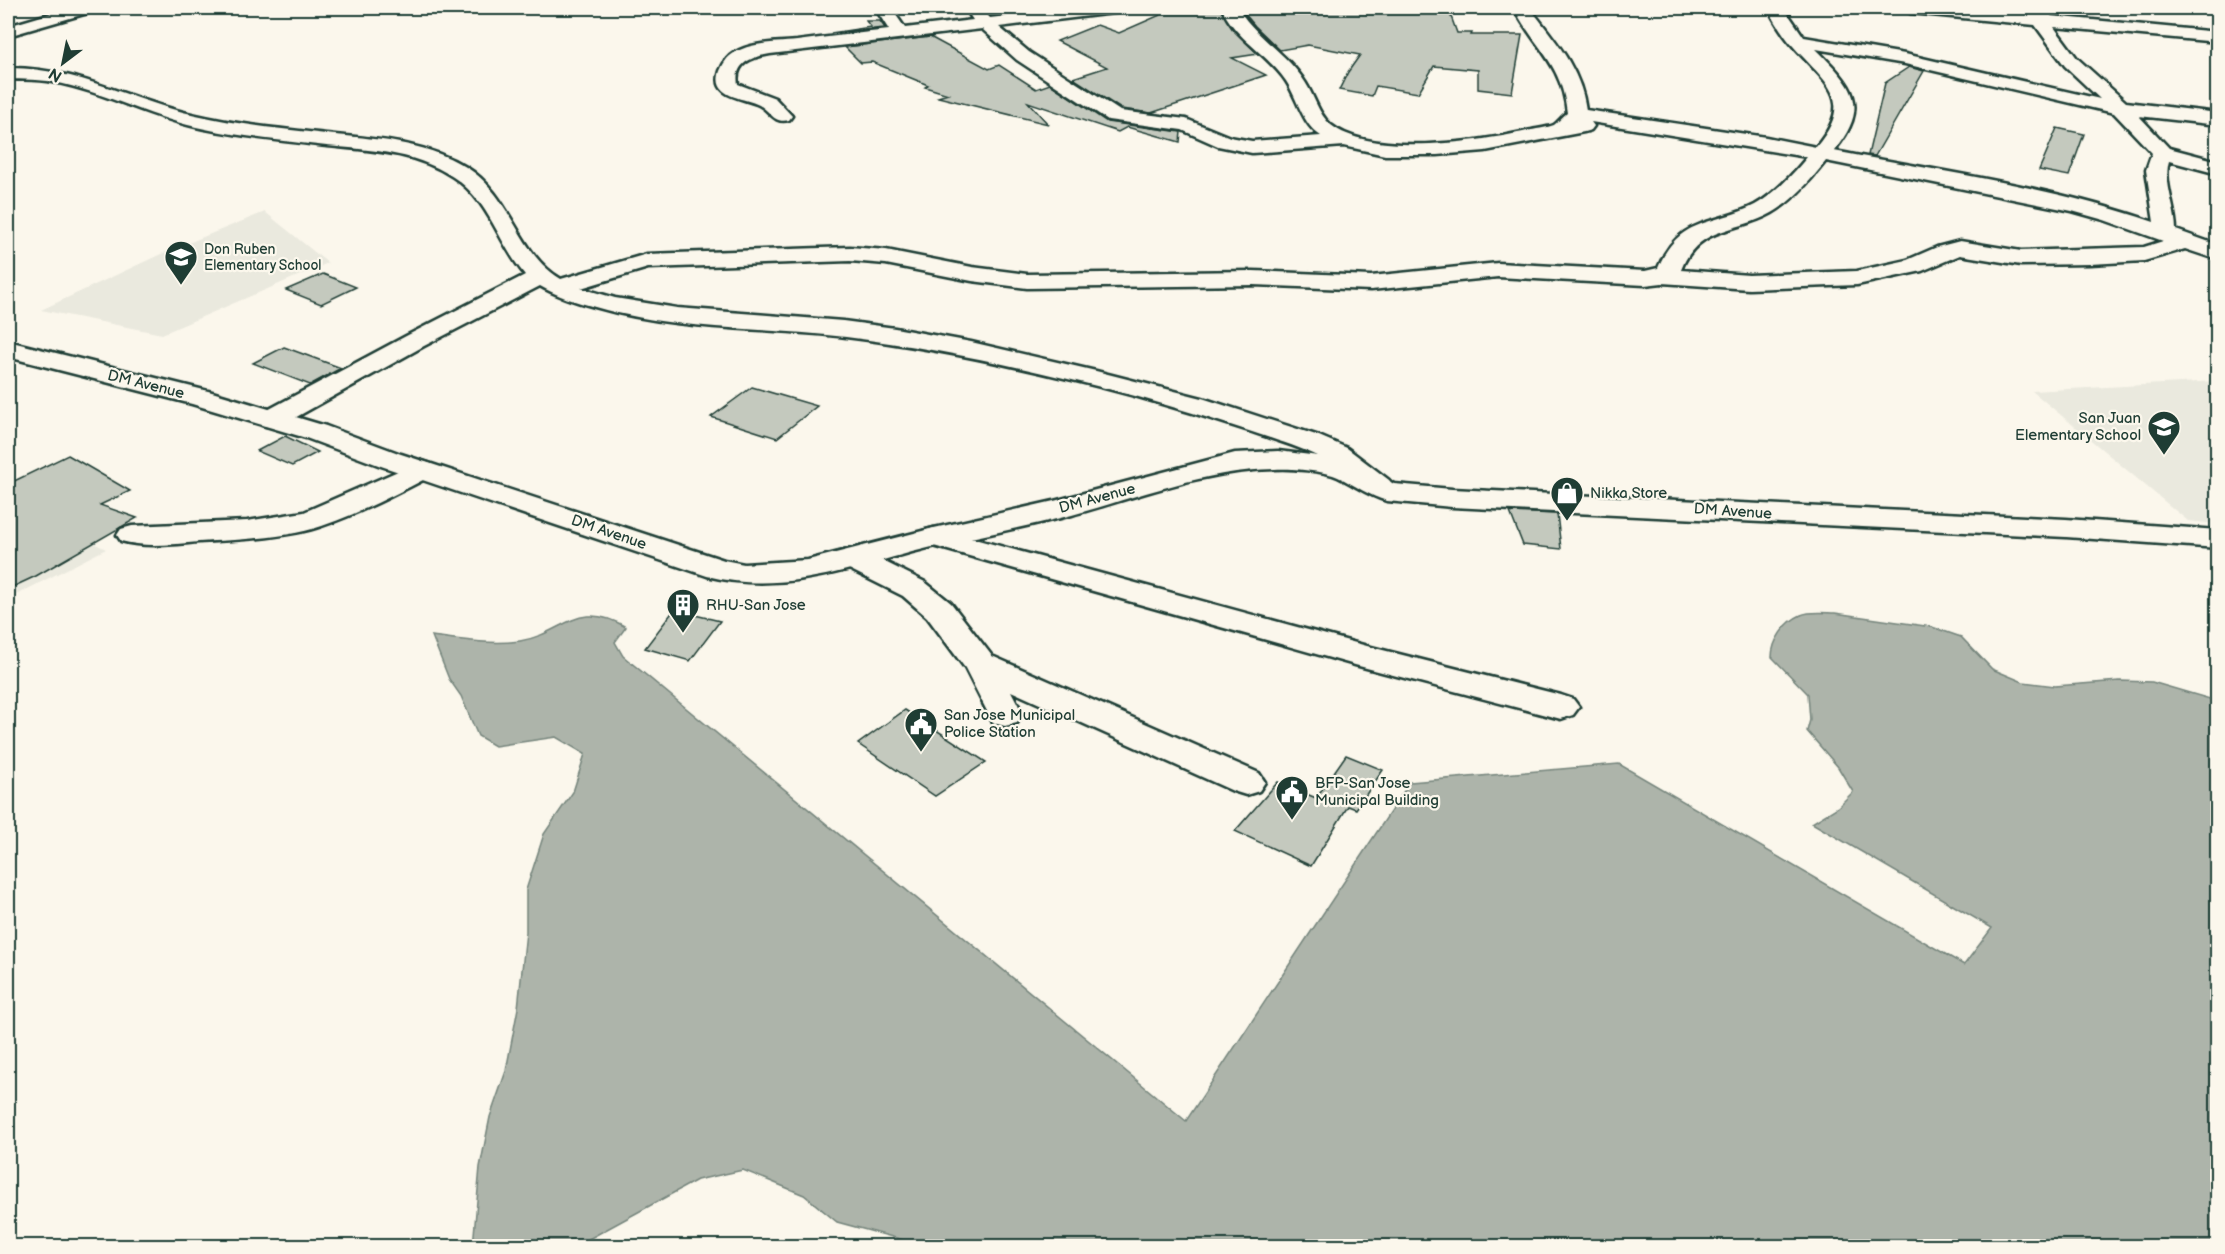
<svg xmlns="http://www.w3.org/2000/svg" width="2225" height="1254" viewBox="0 0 2225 1254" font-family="'Balsamiq Sans',sans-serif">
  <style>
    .built { fill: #eae9de }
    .water { fill: #adb4aa; stroke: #74847b; stroke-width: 1.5 }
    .building { fill: #c4c9be; stroke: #1f3d34; stroke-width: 1.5 }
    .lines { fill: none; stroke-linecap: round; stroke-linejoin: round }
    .minor-casing { stroke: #1f3d34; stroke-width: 5 }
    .major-casing { stroke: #1f3d34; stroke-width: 5 }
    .minor { fill: #fbf7ec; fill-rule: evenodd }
    .major { fill: #fbf7ec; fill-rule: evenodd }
    .labels { text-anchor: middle; stroke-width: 4.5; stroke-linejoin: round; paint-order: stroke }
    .far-poi-label { font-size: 14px; fill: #1f3d34; stroke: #fbf7ec; text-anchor: start }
    .street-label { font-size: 15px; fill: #1f3d34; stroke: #fbf7ec }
    .poi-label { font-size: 15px; fill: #1f3d34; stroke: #fbf7ec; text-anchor: start }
  </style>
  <rect width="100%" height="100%" fill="#fbf7ec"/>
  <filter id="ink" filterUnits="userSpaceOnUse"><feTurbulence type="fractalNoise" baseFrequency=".0167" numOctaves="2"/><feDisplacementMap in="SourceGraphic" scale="12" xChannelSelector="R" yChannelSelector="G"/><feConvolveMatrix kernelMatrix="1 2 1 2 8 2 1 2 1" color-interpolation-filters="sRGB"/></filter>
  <g filter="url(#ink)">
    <path class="built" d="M265 212 328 263 162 334 41 310 161 254Z
      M2217 381V524L2188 521 2032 391Z
      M8 502 106 549 8 599Z"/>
    <path class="water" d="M1835 613 1932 627 1961 637 1992 669 2023 682 2055 686 2120 681 2152 682 2217 701V1246H989L965 1240 918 1244 837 1222 804 1195 743 1170 697 1180 576 1246H473L480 1167 490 1117 506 1071 518 1008 526 932V890L544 834 573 792 585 754 556 737 495 746 478 736 461 696 449 679 432 636C461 640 491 645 520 641 564 634 577 598 626 627L615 642 623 656 1186 1121 1410 782 1619 764 1964 965 1992 928 1812 823 1838 807 1853 792 1838 767 1807 731 1810 720 1808 694 1772 657C1772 641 1785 622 1801 615 1810 611 1826 613 1835 613Z"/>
    <path class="building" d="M1176 8H1220L1233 30 1258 54 1232 58 1266 75 1151 113 1121 109 1073 78 1107 67 1057 41 1097 25 1119 33Z
      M1240 8H1321L1383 13V11H1449L1457 33H1472L1471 35H1522L1512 93 1478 89V70L1434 66 1418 93 1376 86 1372 96 1339 90 1348 72 1360 55 1308 45 1280 50 1255 26Z
      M866 21H880L885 28 831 33 871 27Z
      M930 37 989 69 999 65 1036 89 1050 84 1107 122 1181 132 1180 142 1127 127 1118 132 1028 102 1048 124 938 97 948 94 925 87 928 85 872 62 861 63 845 47Z
      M1909 67 1924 71 1875 156 1868 155 1885 83Z
      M2057 128 2084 134 2069 176 2039 170Z
      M323 274 356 287 321 304 286 290Z
      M284 347 341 368 310 385 253 363Z
      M752 387 817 406 777 438 711 417Z
      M285 436 318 452 292 466 257 451Z
      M68 455 130 491 100 505 137 518 36 576 8 589V484Z
      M1510 512 1557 514 1561 549 1523 545Z
      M674 610 720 621 690 661 645 648Z
      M905 710 986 762 935 796 858 744Z
      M1346 755 1383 770 1356 809 1348 806 1311 866 1235 831 1278 782 1316 798Z"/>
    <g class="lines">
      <g class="minor-casing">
        <path id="minor" d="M69 8H93L91 12 8 36V26Z
          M875 8H891L905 28 973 20 969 14 977 9 983 10 990 18 1076 8H1122L1120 12 1114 13 999 27 1029 52 1120 111 1186 119 1230 137 1252 141 1321 136C1302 124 1298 99 1286 81 1268 54 1234 38 1222 8H1238C1255 37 1287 53 1305 82 1314 95 1318 114 1331 125 1371 157 1479 142 1527 131 1535 129 1546 128 1554 125 1558 122 1563 116 1567 113 1562 63 1534 47 1514 8H1530C1554 39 1581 69 1586 110L1766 137 1816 147C1857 98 1825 83 1793 46 1784 36 1774 20 1768 8H1784L1804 37 1905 54 2100 99 2065 66 2035 25 1910 13 1902 8H1958L2035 15 2037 8H2053L2051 16 2218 32V42L2054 27 2077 58 2126 102 2218 113V125L2139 116 2169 148 2218 161V174L2169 161C2163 182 2176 208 2176 230L2218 245V260L2185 249 2144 261 2090 264 2021 265 1960 255 1922 271 1857 285 1749 289 1662 283 1645 285 1498 277 1371 290 1253 285 1027 288 972 281 886 264 850 261 648 268 581 288 615 298 677 308 843 321 895 328 971 342 1096 371 1202 398 1319 436 1347 448 1389 480 1394 486 1389 492C1361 499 1344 468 1320 457 1298 446 1275 440 1252 432 1213 419 1174 407 1135 396 1040 371 944 349 846 337 763 327 677 331 595 307 576 302 557 296 540 286L424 346 282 425 272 427 262 425 258 419 262 413 406 336 525 275C498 243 490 201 453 177 413 150 364 150 318 145 277 140 236 136 196 127 147 116 102 91 53 82 38 79 23 80 8 79V68C78 67 130 101 196 115 239 125 283 129 326 134 374 139 424 141 466 167 512 195 517 253 561 279L647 254 850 247 886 250 972 267 1027 274 1253 271 1371 276 1498 263 1645 271 1658 268C1679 216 1714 226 1755 205 1775 194 1793 174 1807 157L1591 122 1594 126 1591 130 1584 132 1485 151 1437 155H1385L1344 146 1252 153 1218 146 1182 130 1108 120 1017 60 982 29 770 54C752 57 734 63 738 84L775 98 792 116 789 120C773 124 771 111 759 105 743 97 711 98 720 71 723 64 727 57 734 53 751 42 777 43 797 41 827 37 858 33 889 30ZM1816 49 1905 64 2114 113 2152 153 2146 170 2154 222C2054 187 1939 171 1834 151 1872 104 1852 85 1816 49ZM1826 161 2072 211 2104 220 2163 241 2144 247 2021 251 1960 241 1937 247 1907 260 1857 271 1749 275 1681 270C1698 225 1737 233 1772 213 1793 201 1811 180 1826 161Z
          M421 461 431 464 435 470 431 476C396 494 360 513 322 526 289 538 235 540 199 542 174 544 145 548 121 541L117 535 121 529 132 526 247 521 304 512Z
          M934 528 1367 646 1561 695 1573 699 1579 707 1573 715 1561 719 1355 665 923 543 919 537 923 531Z
          M854 550 865 552 925 582 951 603 992 656 1259 773 1265 782 1259 791 1246 795 1233 791 1011 691 1023 714 1017 723 1005 726 993 723 965 668 927 617 903 596 843 566 838 559 843 552Z"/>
      </g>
      <g class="major-casing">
        <path id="major" d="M8 341 212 392 326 426 401 454 724 560 744 564 808 560 934 528 1054 501 1235 453 1278 451 1343 459 1353 462 1394 484 1452 489 2066 519 2218 530V548L2066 537 1452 507 1387 501C1369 496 1355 485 1338 477 1325 471 1290 468 1275 469 1205 470 1138 497 1072 515 1019 529 965 538 912 552 843 571 779 594 707 576L381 466 306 438 192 404 8 357Z"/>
      </g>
      <use href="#minor" class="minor"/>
      <use href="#major" class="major"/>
    </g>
  </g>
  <defs>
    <g id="school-pin" transform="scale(1.725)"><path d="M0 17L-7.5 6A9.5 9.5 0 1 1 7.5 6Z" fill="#1f3d34" stroke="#fbf7ec"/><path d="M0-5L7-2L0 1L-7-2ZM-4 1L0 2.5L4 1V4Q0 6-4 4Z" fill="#fff"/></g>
    <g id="shop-pin" transform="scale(1.725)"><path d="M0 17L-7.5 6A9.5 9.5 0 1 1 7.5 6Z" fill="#1f3d34" stroke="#fbf7ec"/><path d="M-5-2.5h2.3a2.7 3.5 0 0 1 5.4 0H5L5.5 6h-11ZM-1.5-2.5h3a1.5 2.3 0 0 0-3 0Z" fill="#fff"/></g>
    <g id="building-pin" transform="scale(1.725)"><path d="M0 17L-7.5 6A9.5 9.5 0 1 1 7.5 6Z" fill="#1f3d34" stroke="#fbf7ec"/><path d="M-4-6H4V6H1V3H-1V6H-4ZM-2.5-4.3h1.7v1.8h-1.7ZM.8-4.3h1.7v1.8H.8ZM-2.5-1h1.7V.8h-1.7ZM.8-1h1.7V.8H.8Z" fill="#fff"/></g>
    <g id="civic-pin" transform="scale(1.725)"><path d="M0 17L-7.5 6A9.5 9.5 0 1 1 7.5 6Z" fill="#1f3d34" stroke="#fbf7ec"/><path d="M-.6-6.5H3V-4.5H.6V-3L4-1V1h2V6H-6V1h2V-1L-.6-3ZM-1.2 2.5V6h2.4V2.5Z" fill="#fff"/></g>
  </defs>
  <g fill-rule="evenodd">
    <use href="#school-pin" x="181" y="257"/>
    <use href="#school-pin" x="2164" y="427"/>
    <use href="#shop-pin" x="1567" y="493"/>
    <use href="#building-pin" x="683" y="605"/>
    <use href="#civic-pin" x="921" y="724"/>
    <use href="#civic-pin" x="1292" y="792"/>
  </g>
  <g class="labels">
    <g class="far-poi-label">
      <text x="204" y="254">Don Ruben<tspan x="204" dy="16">Elementary School</tspan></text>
    </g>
    <g class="street-label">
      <text transform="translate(146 384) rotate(14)" y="5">DM Avenue</text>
      <text transform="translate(1097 498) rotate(-15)" y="5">DM Avenue</text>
      <text transform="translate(1733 511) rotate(4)" y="5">DM Avenue</text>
      <text transform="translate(609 532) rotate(19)" y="5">DM Avenue</text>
    </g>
    <g class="poi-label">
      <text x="2141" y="423" text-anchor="end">San Juan<tspan x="2141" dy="17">Elementary School</tspan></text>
      <text x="1590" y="498">Nikka Store</text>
      <text x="706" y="610">RHU-San Jose</text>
      <text x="944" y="720">San Jose Municipal<tspan x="944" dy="17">Police Station</tspan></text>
      <text x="1315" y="788">BFP-San Jose<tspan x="1315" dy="17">Municipal Building</tspan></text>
    </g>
  </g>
  <rect width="2225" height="1254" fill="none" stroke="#fbf7ec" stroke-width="30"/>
  <rect x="15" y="15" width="2195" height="1224" fill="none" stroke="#1f3d34" stroke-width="2" filter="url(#ink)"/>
  <g transform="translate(63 63) rotate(212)" stroke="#fbf7ec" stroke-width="4.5" paint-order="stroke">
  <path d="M0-4.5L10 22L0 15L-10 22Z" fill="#1f3d34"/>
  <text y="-9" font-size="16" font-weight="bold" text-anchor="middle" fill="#1f3d34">N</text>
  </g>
</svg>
